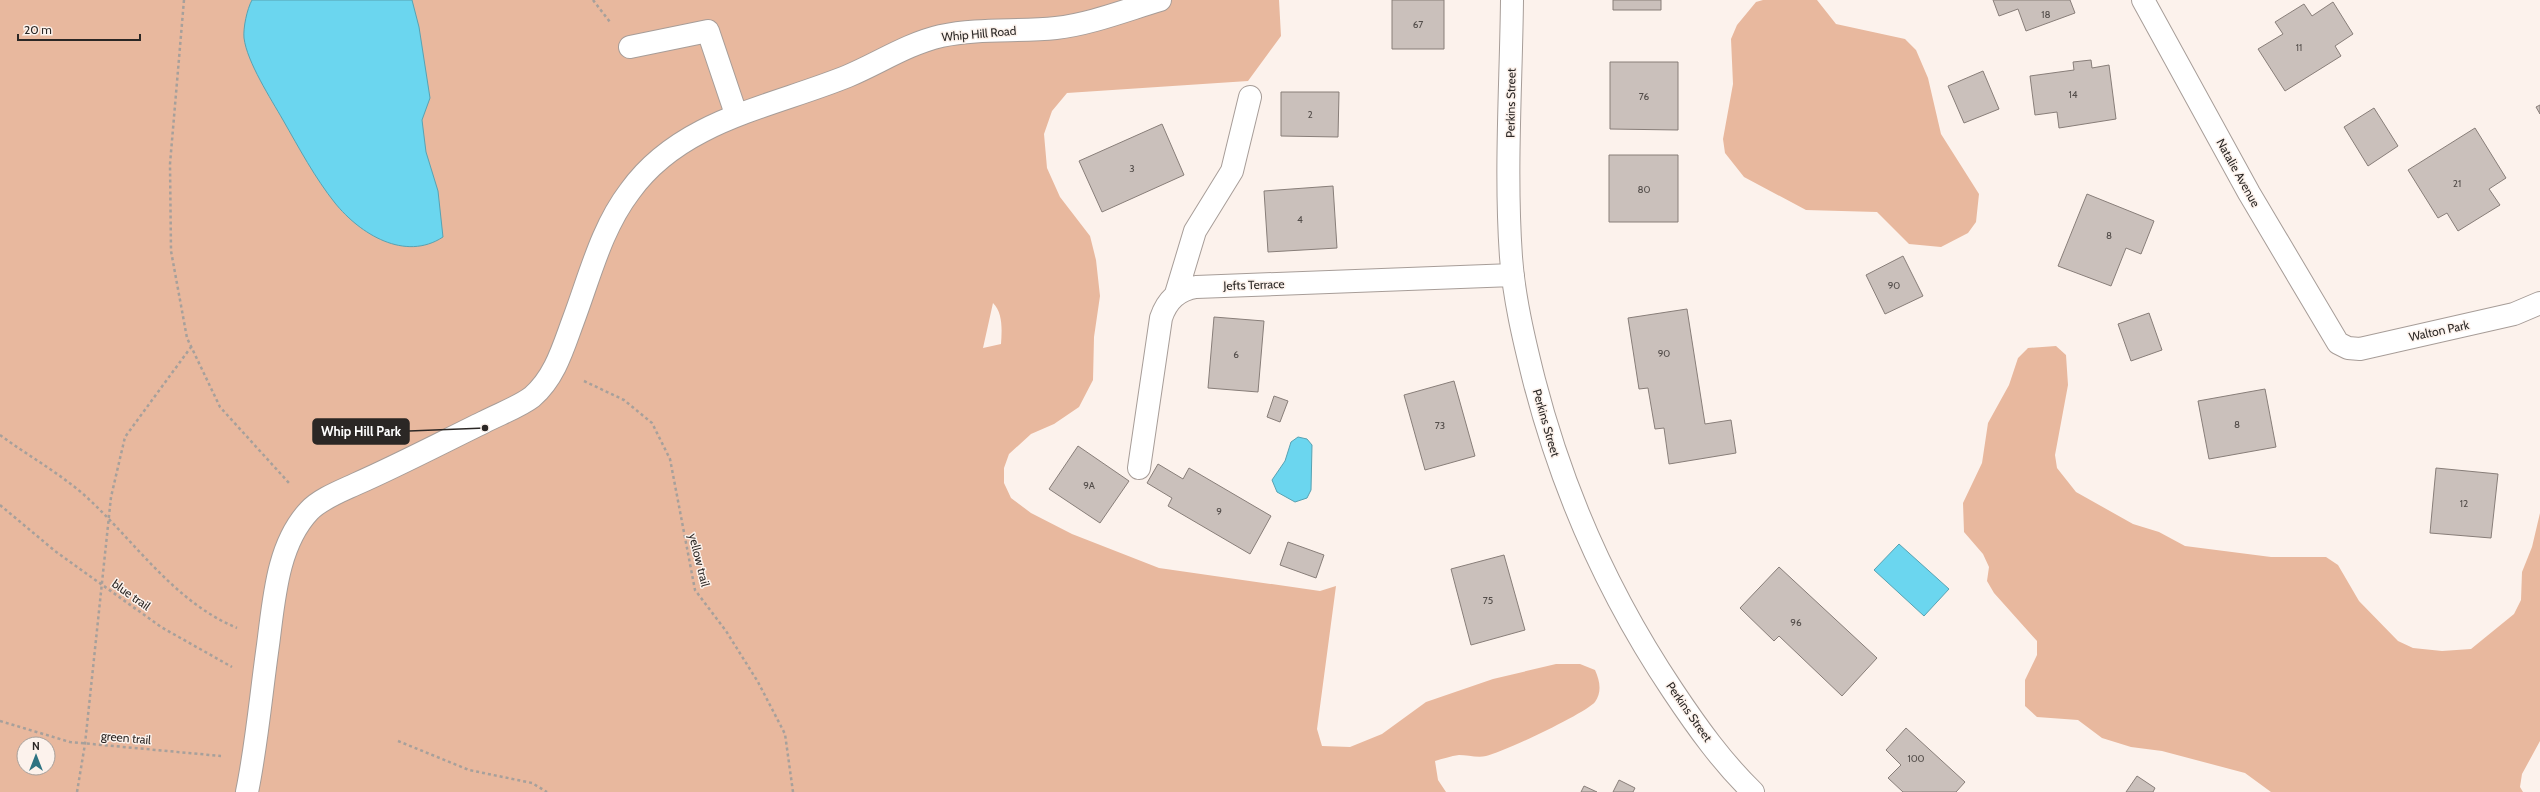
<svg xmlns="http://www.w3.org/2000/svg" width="2540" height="792" viewBox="0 0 2540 792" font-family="Cabin,sans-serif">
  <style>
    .green { fill: #e8b89e; fill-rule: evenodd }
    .water { fill: #6bd6ef; stroke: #58a2b2 }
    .building { fill: #cac0bb; stroke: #887e79 }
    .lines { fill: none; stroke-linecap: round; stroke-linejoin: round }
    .minor-casing { stroke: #a79d98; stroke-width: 24 }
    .path { stroke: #a7a09b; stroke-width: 2.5; stroke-dasharray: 3 3; stroke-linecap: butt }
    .minor { stroke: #fff; stroke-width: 22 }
    .labels { text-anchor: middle; stroke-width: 3; stroke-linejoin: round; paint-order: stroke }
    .number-label { font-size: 10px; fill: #534d4a }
    .street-label { font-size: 12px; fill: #2b2725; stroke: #fcf2ec }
    .leader { fill: none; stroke: #2b2725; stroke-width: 1.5 }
    .callout-dot { fill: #2b2725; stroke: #fcf2ec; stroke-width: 1.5 }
    .callout { fill: #2b2725; stroke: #2b2725; stroke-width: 1.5 }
    .callout-label { font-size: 13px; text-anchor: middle; font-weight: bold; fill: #fff }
  </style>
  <rect width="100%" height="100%" fill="#fcf2ec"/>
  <path class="green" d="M0 0H1279L1281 36 1248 81 1067 93 1052 111 1044 134 1047 168 1060 197 1090 236 1096 260 1100 296 1094 337 1093 380 1079 407 1054 424 1031 434 1009 454 1004 468V483L1011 498 1031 513 1072 534 1159 568 1320 591 1336 586 1317 729 1322 746 1350 747 1382 734 1426 702 1493 679 1556 664H1580L1595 670C1600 681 1602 692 1595 702 1586 713 1502 753 1486 756 1478 758 1467 755 1459 755 1451 756 1442 759 1435 761L1438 780 1446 792H0ZM993 303C1003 313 1002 330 1001 344L983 348ZM24 744H48V768H24Z
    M1763 0H1817L1836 24 1905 39 1916 50 1928 78 1941 134 1979 194 1976 222 1968 233 1941 247 1909 244 1877 212 1806 210 1744 177 1725 153 1723 139 1733 84 1731 39 1737 25 1756 2Z
    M2056 346 2066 355 2068 385 2055 455 2057 468 2076 492 2133 524 2159 532 2185 546 2271 557H2326L2338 565 2359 601 2398 641 2413 648 2442 651 2471 649 2514 614 2521 600 2522 572 2532 547 2540 513V741L2522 774 2520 787 2523 792H2271L2245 773 2162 751 2131 747 2102 738 2078 720 2037 717 2025 706V680L2037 655V641L1994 593 1987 581 1989 567 1983 554 1964 532 1963 503 1982 463 1988 423 2009 385 2018 358 2028 348Z"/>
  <path class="water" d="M252 0H412L419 27 430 98 422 120 426 152 438 191 443 237C405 262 360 234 335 203 315 178 299 148 283 120 271 99 247 62 244 38 243 28 247 9 252 0Z
    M1298 437 1307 439 1312 445 1311 490 1307 498 1295 502 1277 492 1272 480 1285 461 1291 442Z
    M1899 544 1949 589 1924 616 1874 570Z"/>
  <path class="building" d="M1392 0H1444V49H1392Z
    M1613 0H1661V10H1613Z
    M1993 0H2070L2075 13 2026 31 2018 9 1999 16Z
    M2333 2 2353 34 2335 46 2341 56 2285 91 2258 49 2283 34 2275 22 2304 4 2312 16Z
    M2091 60 2092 68 2109 65 2116 119 2059 128 2057 112 2035 115 2030 76 2074 70 2073 62Z
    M1610 62H1678V130L1610 129Z
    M1983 71 1999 109 1964 123 1948 86Z
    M1281 92H1339L1338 137 1281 136Z
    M2540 105V114L2536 107Z
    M2374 108 2398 146 2368 166 2344 127Z
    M1162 124 1184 175 1102 212 1079 161Z
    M2475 128 2506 178 2489 189 2500 205 2458 231 2447 213 2438 218 2408 170Z
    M1609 155H1678V222H1609Z
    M1333 186 1337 248 1268 252 1264 191Z
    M2087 194 2154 221 2141 254 2126 248 2111 286 2058 266Z
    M1903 256 1923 296 1885 314 1866 275Z
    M1687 309 1705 424 1731 420 1736 453 1669 464 1664 428 1655 429 1648 388 1639 389 1628 318Z
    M2149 313 2162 350 2131 361 2118 324Z
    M1214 317 1264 321 1258 392 1208 388Z
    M1454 381 1475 456 1425 470 1404 395Z
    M2265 389 2276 447 2209 459 2198 401Z
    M1274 396 1288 401 1280 422 1267 417Z
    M1078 446 1129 481 1100 523 1049 489Z
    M1158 464 1183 479 1189 468 1271 516 1250 554 1168 506 1172 498 1147 483Z
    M2436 468 2498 474 2491 538 2430 533Z
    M1288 542 1324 555 1316 578 1280 565Z
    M1504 555 1525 630 1471 645 1451 569Z
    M1779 567 1877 658 1842 696 1779 636 1774 641 1740 608Z
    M1906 728 1965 782 1956 792H1903L1888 778 1901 765 1886 750Z
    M2137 776 2155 788 2153 792H2126Z
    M1619 780 1635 788 1633 792H1613Z
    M1584 786 1597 792H1581Z"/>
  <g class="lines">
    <g class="minor-casing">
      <path id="minor" d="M1512 0C1511 85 1505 172 1511 257 1514 298 1524 340 1534 380 1563 493 1608 594 1673 691 1697 727 1722 762 1753 792
        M2143 0 2249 193 2338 343 2348 348 2360 349 2514 314 2540 303
        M630 47 708 31 736 114
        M1176 294 1195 231 1232 171 1250 97
        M1139 468 1161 318C1167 300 1178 290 1196 287L1513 275
        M247 792C257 743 261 694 268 645 274 600 277 545 309 511 320 499 341 491 356 484 399 465 441 443 484 422 499 414 519 407 532 397 555 377 563 348 573 321 590 276 601 229 630 191 681 120 772 107 848 76 879 63 907 44 941 36 979 28 1017 32 1056 28 1091 24 1126 10 1160 0"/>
    </g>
    <path class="path" d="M184 0 170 164 171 251 187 338 220 407 289 483
      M593 0 610 22
      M584 381 624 400 652 423 670 459 695 590 726 631 758 682 785 734 793 792
      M0 435C27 455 56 471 82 493 133 538 172 601 237 628
      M0 505 55 551 161 627 232 667
      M0 721 70 742 221 756
      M398 741 469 770 532 783 547 792
      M77 792 85 744 111 497 125 437 191 347"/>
    <use href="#minor" class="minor"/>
  </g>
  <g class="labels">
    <g class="number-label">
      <text x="2046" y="18">18</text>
      <text x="1418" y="28">67</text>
      <text x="2299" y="51">11</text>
      <text x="2073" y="98">14</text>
      <text x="1644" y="100">76</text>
      <text x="1310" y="118">2</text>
      <text x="1132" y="172">3</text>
      <text x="2457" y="187">21</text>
      <text x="1644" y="193">80</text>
      <text x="1300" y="223">4</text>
      <text x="2109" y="239">8</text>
      <text x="1894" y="289">90</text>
      <text x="1664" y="357">90</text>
      <text x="1236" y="358">6</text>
      <text x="2237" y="428">8</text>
      <text x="1440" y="429">73</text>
      <text x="1089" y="489">9A</text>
      <text x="2464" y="507">12</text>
      <text x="1219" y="515">9</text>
      <text x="1488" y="604">75</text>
      <text x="1796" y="626">96</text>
      <text x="1916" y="762">100</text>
    </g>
    <g class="street-label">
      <text transform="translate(979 34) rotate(-5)" y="4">Whip Hill Road</text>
      <text transform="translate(1511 103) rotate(-89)" y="4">Perkins Street</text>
      <text transform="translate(2238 173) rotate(61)" y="4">Natalie Avenue</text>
      <text transform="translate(1254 285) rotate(-2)" y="4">Jefts Terrace</text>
      <text transform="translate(2439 331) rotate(-12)" y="4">Walton Park</text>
      <text transform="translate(1546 423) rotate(74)" y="4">Perkins Street</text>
      <text transform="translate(699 560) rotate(76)" y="4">yellow trail</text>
      <text transform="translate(131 595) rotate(35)" y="4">blue trail</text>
      <text transform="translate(1689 712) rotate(55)" y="4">Perkins Street</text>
      <text transform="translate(126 738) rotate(5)" y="4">green trail</text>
    </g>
  </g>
  <path class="leader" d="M485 428L409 431"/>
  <circle class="callout-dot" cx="485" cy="428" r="4"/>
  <rect class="callout" x="313" y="419" width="96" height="25" rx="4"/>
  <g class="callout-label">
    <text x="361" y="436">Whip Hill Park</text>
  </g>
  <g transform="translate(36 756)"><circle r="19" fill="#fcf2ec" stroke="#a8a19c"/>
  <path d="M0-3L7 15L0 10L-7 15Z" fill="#2e7382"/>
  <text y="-6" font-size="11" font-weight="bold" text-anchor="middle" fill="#2b2725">N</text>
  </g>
  <path d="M18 34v6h122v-6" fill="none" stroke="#2b2725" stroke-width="2"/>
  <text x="24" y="34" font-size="12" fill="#2b2725" stroke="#fcf2ec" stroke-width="3" paint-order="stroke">20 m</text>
</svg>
